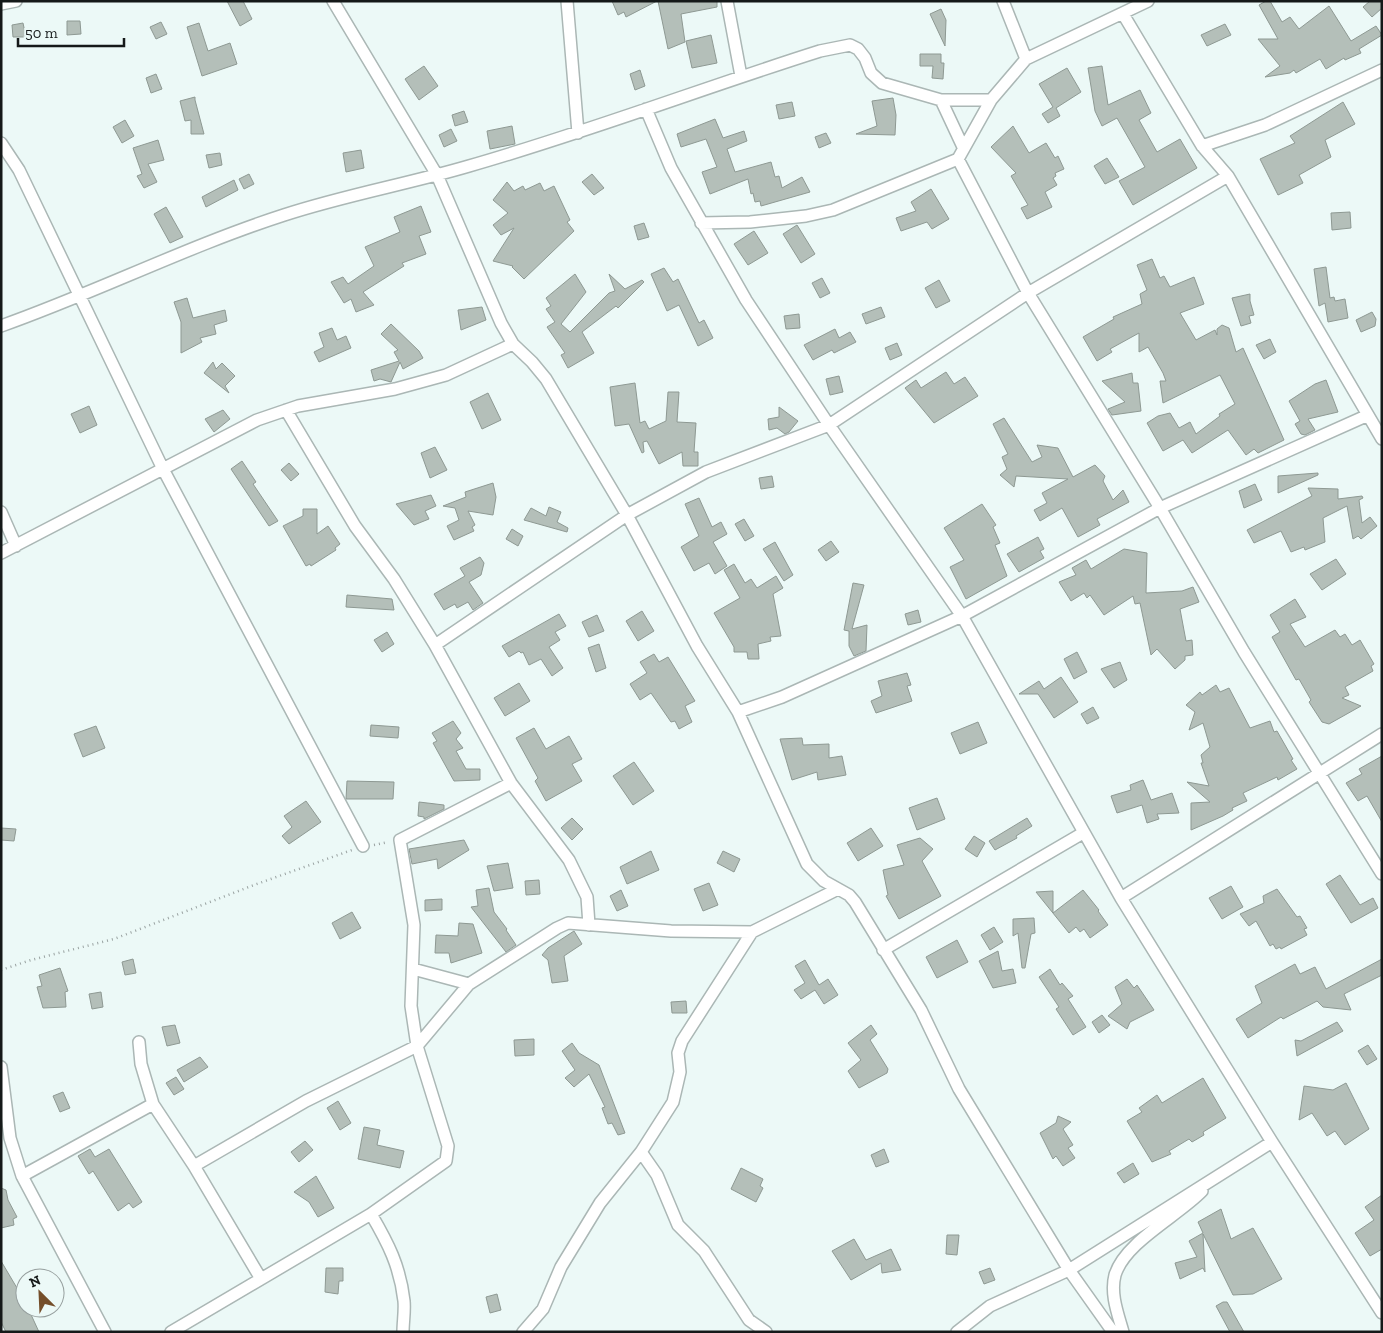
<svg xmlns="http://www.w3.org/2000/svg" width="1383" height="1333" viewBox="0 0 1383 1333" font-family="'Zilla Slab',serif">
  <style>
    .building { fill: #b4bfb9; stroke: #8e9993 }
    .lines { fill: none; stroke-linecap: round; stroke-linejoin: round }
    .minor-casing { stroke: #abb7b5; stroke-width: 14 }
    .path { stroke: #9aa3a2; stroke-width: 2.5; stroke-dasharray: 1 4; stroke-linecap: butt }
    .minor { stroke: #fff; stroke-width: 11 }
  </style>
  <rect width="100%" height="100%" fill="#ecf9f7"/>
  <path class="building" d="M227 1H243L252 19 240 26Z
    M612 1H657L626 17 624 12 618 15Z
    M658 1H717V7L681 14 685 42 668 49Z
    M1266 1H1270L1282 22 1290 17 1299 29 1329 6 1351 41 1376 26 1382 35 1359 49 1361 53 1345 60 1344 58 1326 69 1320 59 1296 73 1294 70 1290 73 1265 77 1280 66 1258 39H1278L1259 5Z
    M1370 1H1382V8L1372 17 1363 7Z
    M941 9 946 20 945 46 930 14Z
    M67 21H80L81 34 67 35Z
    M161 22 167 34 156 39 150 27Z
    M23 23 26 37H13L12 25Z
    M199 23 208 51 230 43 237 64 202 76 187 27Z
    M1225 24 1231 35 1207 46 1201 35Z
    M711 35 717 63 692 68 686 41Z
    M920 54H941V63H944L943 79 932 78 933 66H920Z
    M424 66 438 86 419 100 405 79Z
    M1102 66 1108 105 1140 90 1151 113 1139 120 1157 152 1180 139 1197 168 1133 205 1119 181 1145 167 1117 118 1102 126 1095 111 1088 68Z
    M1067 68 1081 92 1056 108 1060 116 1048 123 1042 114 1053 107 1039 84Z
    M640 70 645 86 635 90 630 74Z
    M156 74 162 89 151 93 146 78Z
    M195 97V100L204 134H191V120L185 121 180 101Z
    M893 98 896 115 895 135 856 134 877 126 872 101Z
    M792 102 795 116 779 119 776 105Z
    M1343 102 1355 124 1325 140 1331 157 1299 175 1303 183 1278 195 1260 159 1295 143 1290 136Z
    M464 111 468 122 455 126 452 115Z
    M715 119 723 138 744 131 747 141 727 149 735 172 771 162 775 177 779 176 782 188 802 177 810 192 761 206 760 201 755 202 753 193 751 194 748 179 710 194 702 172 717 167 706 139 681 147 677 134Z
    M125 120 134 136 122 143 113 127Z
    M512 126 515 144 490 149 487 131Z
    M1013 126 1029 153 1046 143 1055 158 1058 156 1064 169 1055 173 1056 176 1053 178 1057 185 1045 192 1052 207 1027 219 1021 208 1028 205 1011 176 1016 173 991 147Z
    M451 129 457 141 444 147 439 135Z
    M826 133 831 143 819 148 815 137Z
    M158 140 164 160 148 164 157 182 144 188 137 176 142 174 133 148Z
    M361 150 364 168 346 172 343 153Z
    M220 153 222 165 209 168 206 155Z
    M1107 158 1119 177 1105 184 1094 166Z
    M249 174 254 184 244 189 239 179Z
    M592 174 604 188 594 195 582 182Z
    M234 180 238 190 206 207 202 197Z
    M507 182 514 191 523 186 525 190 540 183 544 191 554 186 570 220 567 222 574 231 524 279 512 267 513 266 493 261 514 228 501 235 493 225 508 213 493 200Z
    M931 189 949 219 932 229 927 222 901 231 896 218 916 211 911 202Z
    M421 206 431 232 419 236 426 254 402 263 404 266 363 292 374 305 356 312 351 299 344 303 331 282 343 277 348 284 374 266 365 247 400 232 394 217Z
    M166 207 183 237 170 243 154 214Z
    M1350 212 1351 228 1332 230 1331 213Z
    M644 223 649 237 638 240 634 226Z
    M797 225 815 254 801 263 783 234Z
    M754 231 768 253 748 265 734 244Z
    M1152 259 1160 278 1164 276 1170 287 1194 277 1204 304 1180 313 1196 340 1215 330 1217 335V329L1222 325 1229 328 1236 352 1243 348 1284 440 1258 453 1254 449 1246 455 1228 430 1192 453 1183 440 1163 451 1147 423 1158 416 1170 413 1179 428 1190 422 1196 434 1220 416 1219 414 1235 404 1220 375 1163 403 1160 381H1166L1163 373 1148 347 1139 352V333L1110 349 1112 352 1097 361 1083 337 1114 319 1113 317 1142 304 1140 294 1147 290 1137 265Z
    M1326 267 1330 298 1334 297 1335 301 1345 299 1348 318 1328 322 1325 303 1319 306 1314 269Z
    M664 268 673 282 678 279 699 323 704 320 713 338 698 346 679 305 667 311 651 274Z
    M575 274 586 292 561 324 570 332 609 293 615 291 609 274 625 289 642 280 644 282 618 308 616 306 582 332 594 353 568 368 561 355 565 353 547 327 555 322 546 309 551 306 546 298Z
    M822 278 830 293 820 298 812 283Z
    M939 280 950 301 936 308 925 288Z
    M1250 294V301L1254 315 1249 316 1251 323 1241 326 1232 298Z
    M187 298 193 318 225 310 227 321 214 325 216 334 200 338 202 342 181 353V322L174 302Z
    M482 307 486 320 461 330 458 310Z
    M881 307 885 317 866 324 862 314Z
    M1372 312 1376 319 1375 326 1361 332 1356 320Z
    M799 314 800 328 786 329 784 316Z
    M391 324 419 351 423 358 403 369 400 362 391 382 380 379 374 381 371 370 399 361 394 352 398 350 381 334Z
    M332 328 337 340 346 336 351 348 319 362 314 352 324 347 319 333Z
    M835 329 839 338 850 332 856 342 834 353 832 350 813 360 804 345Z
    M1270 339 1276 352 1264 359 1256 345Z
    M897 343 902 355 890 360 885 348Z
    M213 362 216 369 222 363 235 376 225 386 229 393 204 373Z
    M946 372 954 384 965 377 978 396 934 423 905 388 916 380 921 388Z
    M1132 373 1133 383H1138L1141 411 1112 415 1108 409 1125 402 1102 381Z
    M839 376 843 392 830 395 826 379Z
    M1326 380 1338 412 1308 419 1315 430 1305 435 1301 434 1295 424 1300 421 1289 401 1315 384Z
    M635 383 640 423 645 421 649 429 666 421 668 392H679L677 422 696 423 694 452H698V466H683L682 452 659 464 647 441 643 442 644 452 642 453 629 424 615 426 610 387Z
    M488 393 501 420 482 429 470 402Z
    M89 406 97 425 80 433 71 414Z
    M779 407 798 421 789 432 785 434 777 428 769 430 768 419 779 417Z
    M223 410 230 419 214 432 205 419Z
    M1004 418 1032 462 1042 457 1037 445 1058 448 1073 477 1095 465 1105 476 1103 481 1113 500 1123 490 1129 502 1097 519 1100 525 1078 537 1062 508 1040 521 1034 510 1047 503 1042 493 1068 479 1016 476 1014 487 1000 475 1007 469 1002 457 1008 454 993 424Z
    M435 447 447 470 430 478 421 453Z
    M242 461 256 482 253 484 278 521 269 526 231 469Z
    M289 463 299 474 291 481 281 470Z
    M1318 473V475L1278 493V476Z
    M772 476 774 487 761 489 759 478Z
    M493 483 496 497 493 515 468 511 475 525 472 527 474 531 454 540 447 526 459 520 455 508 443 506 466 497 465 492Z
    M1255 484 1262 500 1244 508 1239 491Z
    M1308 488 1338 489V499L1362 496 1363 498 1359 500 1362 523 1370 517 1377 526 1361 539 1358 536 1353 539 1347 506 1323 518 1325 542 1305 550 1304 547 1291 552 1281 531 1254 543 1247 530 1312 496Z
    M431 495 436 506 425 511 429 519 414 525 396 504Z
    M699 498 712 527 721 522 727 534 713 542 727 566 715 574 709 563 694 571 681 547 699 536 685 504Z
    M982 504 996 525 993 527 1000 543 995 545 1007 576 966 599 950 567 964 560 944 528Z
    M549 507 561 512 557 522 568 528 567 532 524 520 531 508 546 516Z
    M303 509H317V534L328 526 340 544 335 548 336 550 311 566 310 564 306 566 283 526 303 516Z
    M744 519 754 536 745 541 735 524Z
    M512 529 523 536 518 546 506 539Z
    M1038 537 1044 549 1040 551 1044 558 1019 572 1007 554Z
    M831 541 839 552 826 561 818 550Z
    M775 542 793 575 784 581 763 549Z
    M1124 549 1147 553 1146 593 1182 591 1193 587 1199 602 1180 609 1186 641 1192 640 1193 655 1185 656V660L1175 669 1157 649 1151 655 1140 603 1135 604 1133 596 1104 615 1090 595 1087 598 1084 593 1071 601 1059 582 1076 575 1072 568 1086 560 1091 569Z
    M480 557 484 563 481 575 469 582 483 603 473 610 468 602 457 608 455 604 444 610 434 594 465 576 460 568Z
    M1336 559 1346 574 1322 590 1310 574Z
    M734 564 745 583 751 579 757 588 776 576 783 588 773 594 781 636 770 637 771 641 758 644 759 659H748L747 652H734V647L714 613 740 598 724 570Z
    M853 583 864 585 852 629 867 625 866 651 854 656 849 646V631L844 630Z
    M347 595 392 599 394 610 346 607Z
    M1295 599 1306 617 1290 624 1305 647 1335 630 1340 637 1345 634 1352 645 1360 640 1374 664 1371 666 1373 671 1345 687 1349 695 1342 698 1361 706 1329 724 1322 722 1309 702 1311 700 1299 679 1296 680 1272 637 1280 632 1270 615Z
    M918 610 921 622 908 625 905 614Z
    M642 611 654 631 638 641 626 621Z
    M559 614 566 626 555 632 560 640 549 647 563 668 552 676 541 659 529 665 523 652 521 653 519 651 509 657 502 646Z
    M597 615 604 631 589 637 582 622Z
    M387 632 394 644 382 652 374 640Z
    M599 644 606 668 596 672 588 648Z
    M1077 652 1087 672 1074 679 1064 659Z
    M654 654 659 662 668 657 695 701 685 706 692 722 679 729 675 721 671 722 651 693 640 700 630 684 647 673 640 662Z
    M1120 662 1127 680 1114 688 1101 669Z
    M907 673 911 685 907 686 912 701 876 713 871 701 882 696 878 681Z
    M1061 677 1078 702 1054 718 1038 694H1019L1039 681 1044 689Z
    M519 683 530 701 505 716 494 698Z
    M1216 685 1220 692 1229 688 1250 728 1270 721 1274 732 1277 731 1293 759 1291 760 1297 769 1278 780 1277 777 1243 793 1247 801 1232 808 1233 810 1223 816 1191 830V803L1210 802 1187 782 1209 786 1201 763H1203L1201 755 1210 747 1203 723 1189 730 1195 712 1186 705 1200 692 1202 695Z
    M1093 707 1099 718 1087 724 1081 714Z
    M453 721 461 733 456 739 463 748 456 751 466 769H480V780L454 781 433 743 437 741 432 733Z
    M978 722 987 743 960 754 951 733Z
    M371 725 399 727 398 738 370 736Z
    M96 726 105 748 83 757 74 734Z
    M534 728 546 749 569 736 582 759 572 764 582 781 546 801 535 781 538 778 516 738Z
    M802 738 803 745 829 744V758L842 756 846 775 818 780 817 772 792 780 780 739Z
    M1382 756V822L1367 796 1358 801 1346 783 1362 774 1359 769Z
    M634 762 654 791 633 805 613 776Z
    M1143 780 1151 800 1172 793 1179 813 1157 814 1159 819 1147 823 1142 805 1117 813 1111 796 1131 790 1130 785Z
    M347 781 394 782 393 799H346Z
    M937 798 945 819 917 830 909 808Z
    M306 801 321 822 289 844 282 836 292 827 284 816Z
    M419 802 444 805V809L424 819V817L418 816Z
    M572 818 583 829 572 840 561 828Z
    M1027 818 1032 826 1016 836 1017 838 995 850 989 841Z
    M1 828 16 829 14 841 1 840Z
    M871 828 883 846 858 861 847 843Z
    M974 836 985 843 977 857 965 849Z
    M920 838 933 849 922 861 941 896 899 919 886 896 888 895 883 870 904 865 897 845Z
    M464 840 469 850 438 869 437 859 412 864 409 849Z
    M651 851 659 870 627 884 620 867Z
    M723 851 740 859 734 872 717 863Z
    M508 863 513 888 494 891 487 866Z
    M1340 875 1360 905 1373 898 1378 908 1351 923 1326 884Z
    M539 880 540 894 526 895 525 881Z
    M709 883 718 905 703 911 694 889Z
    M1231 886 1243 907 1222 919 1209 898Z
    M489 888 494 912 507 929 506 930 516 945 506 952 471 907 478 906 476 890Z
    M1277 889 1297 917 1300 916 1307 928 1304 929 1307 935 1281 949 1280 947 1276 949 1273 944 1270 946 1256 921 1249 926 1240 914 1264 903 1263 896Z
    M621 890 628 906 617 911 610 896Z
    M1083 890 1099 910 1098 911 1108 925 1090 938 1084 929 1080 932 1076 927 1069 933 1036 892 1053 891V913Z
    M442 899V910L425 911V900Z
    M352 912 361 928 340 939 332 923Z
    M1034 918 1035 933 1031 934 1025 968H1022L1018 933 1013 936V919Z
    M459 923 473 924 482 953 451 963 449 953H435L436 935 458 936Z
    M994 927 1003 942 990 950 981 935Z
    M574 931 582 944 564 956 568 981 552 983 548 960 542 955 548 948Z
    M957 940 968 962 937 978 926 957Z
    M998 951 1002 971 1013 969 1016 983 993 988 979 961Z
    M133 959 136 973 125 975 122 962Z
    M1382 959V975L1344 994 1351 1010 1323 1007 1317 1001 1283 1019 1281 1017 1248 1038 1236 1019 1262 1003 1255 986 1295 964 1300 974 1315 967 1326 989Z
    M805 960 819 985 828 979 838 995 824 1004 815 990 801 999 794 990 805 983 795 966Z
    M60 968 68 991 65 992 66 1007 43 1008 37 987 42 986 39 975Z
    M1050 969 1060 985 1062 983 1073 996 1068 999 1086 1027 1073 1035 1056 1009 1059 1007 1039 977Z
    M1127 979 1134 988 1137 985 1154 1010 1130 1022 1127 1029 1108 1016 1122 1004 1115 987Z
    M101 992 103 1007 92 1009 89 994Z
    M686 1001 687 1013H672L671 1002Z
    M1102 1015 1110 1025 1099 1033 1092 1022Z
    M1337 1022 1343 1031 1297 1056 1295 1040 1301 1041Z
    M175 1025 180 1043 167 1046 162 1027Z
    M871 1025 877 1034 870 1040 888 1069 887 1073 859 1088 848 1071 861 1060 848 1043Z
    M534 1039V1055L515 1056 514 1040Z
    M572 1043 579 1053 599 1065 625 1133 618 1135 612 1123 608 1124 602 1108 605 1107 589 1074 574 1087 565 1078 575 1070 562 1051Z
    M1368 1045 1377 1059 1367 1065 1358 1051Z
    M200 1057 208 1067 184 1082 177 1070Z
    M176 1077 184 1089 174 1095 166 1083Z
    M1203 1078 1226 1118 1203 1132 1204 1135 1192 1142 1189 1139 1169 1151 1171 1154 1152 1162 1127 1121 1142 1112 1139 1108 1157 1095 1162 1103Z
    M1346 1083 1369 1129 1345 1145 1335 1131 1327 1136 1312 1113 1299 1120 1304 1086 1333 1090Z
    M63 1092 70 1108 60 1112 53 1096Z
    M338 1101 351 1123 340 1130 327 1108Z
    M1058 1116 1071 1122 1063 1129 1073 1145 1068 1148 1075 1158 1063 1166 1056 1156 1053 1159 1040 1133 1056 1123Z
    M364 1127 380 1130 377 1145 404 1151 400 1168 358 1159Z
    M305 1141 313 1150 299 1162 291 1152Z
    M90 1149 95 1157 109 1149 142 1202 133 1208 129 1203 118 1211 93 1171 89 1174 78 1156Z
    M884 1149 889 1162 876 1167 871 1155Z
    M1133 1163 1139 1174 1124 1183 1117 1173Z
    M741 1168 763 1179 760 1186 763 1188 756 1202 731 1189Z
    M316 1176 334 1208 318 1217 309 1202 294 1192Z
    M1 1188 6 1190 8 1200 17 1217 13 1219 14 1225 1 1228Z
    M1382 1195V1249L1370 1256 1355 1233 1374 1220 1365 1207Z
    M1221 1209 1231 1239 1253 1228 1282 1279 1253 1294 1233 1295 1203 1234 1205 1272 1203 1268 1180 1279 1175 1263 1197 1257 1189 1241 1203 1233 1198 1222Z
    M947 1235H959L957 1255 946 1254Z
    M854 1239 866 1260 891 1249 901 1270 882 1273 881 1263 851 1280 832 1251Z
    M1 1261 17 1288 25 1285V1308H28L39 1332H6L1 1322Z
    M326 1268H343V1281H339L338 1294 325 1292Z
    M990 1268 995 1280 984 1284 979 1272Z
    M497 1294 501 1310 490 1313 486 1297Z
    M1223 1302H1227L1244 1332H1230L1216 1306Z"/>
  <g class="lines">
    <g class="minor-casing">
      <path id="minor" d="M333 1 437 175 501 323 513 344 532 362 546 379 627 515 697 646 738 712 807 864 824 881 849 895 855 902 921 1010 959 1089 1069 1270 990 1306 957 1332
        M567 1 578 133
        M727 1 741 76
        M1003 1 1026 59
        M1 4 16 1
        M1123 14 1202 146 1228 176 1382 439
        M941 100 963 147
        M646 109 671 168 746 300 829 425 962 616 1121 898 1272 1142 1382 1313
        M1 143 19 170 163 469 363 846
        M1202 146 1265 125 1382 70
        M958 159 1028 293 1160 508 1244 652 1382 874
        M701 223 750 222 806 216 833 210 958 159 991 100 1026 59 1148 1
        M1 326C97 292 188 246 284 215 345 195 408 184 469 166 588 132 703 88 820 51L850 45 858 49 865 58 871 73 882 83 941 100H991
        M286 410 355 526 394 579 435 645 511 783 569 860 587 897 589 925
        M1 512 16 546
        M1 553 257 420 298 406 395 389 446 375 513 344
        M435 645 627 515 706 472 829 425 1028 293 1228 176
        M738 712 782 697 962 616 1160 508 1366 416
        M1121 898 1382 734
        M883 950 1083 833
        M413 969 469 984
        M139 1042 141 1064 153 1104
        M1 1067 10 1138 22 1176 105 1332
        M641 1152 657 1175 678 1225 704 1251 749 1320 766 1332
        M194 1166 306 1101 417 1046 411 1006 414 925 400 840 511 783
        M22 1176 153 1104 194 1166 261 1279 171 1332
        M371 1214C388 1243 400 1266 404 1301 405 1311 403 1322 403 1332
        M261 1279 371 1214 446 1161 448 1146 417 1046 469 984 557 928 568 923 671 931 752 932 838 889
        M523 1332 543 1309 561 1267 600 1203 641 1152 673 1102 680 1072 678 1053 682 1041 752 932
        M1113 1332 1069 1270 1272 1142
        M1123 1332C1118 1314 1110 1294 1115 1275 1125 1242 1178 1216 1202 1191"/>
    </g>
    <path class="path" d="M374 845 388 842
      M1 970 31 960 114 939 254 885 352 850"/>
    <use href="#minor" class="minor"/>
  </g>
  <rect width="1383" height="1333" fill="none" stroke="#151919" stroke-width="5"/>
  <g transform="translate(40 1293) rotate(336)"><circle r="24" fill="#ecf9f7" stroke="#969f9e"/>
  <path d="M0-4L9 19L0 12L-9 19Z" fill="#744e2a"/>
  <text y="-8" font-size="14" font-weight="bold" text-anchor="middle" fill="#151919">N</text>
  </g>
  <path d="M18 38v8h106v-8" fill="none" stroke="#151919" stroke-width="2.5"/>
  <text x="25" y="38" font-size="15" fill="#151919" stroke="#ecf9f7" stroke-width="4" paint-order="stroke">50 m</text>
</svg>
